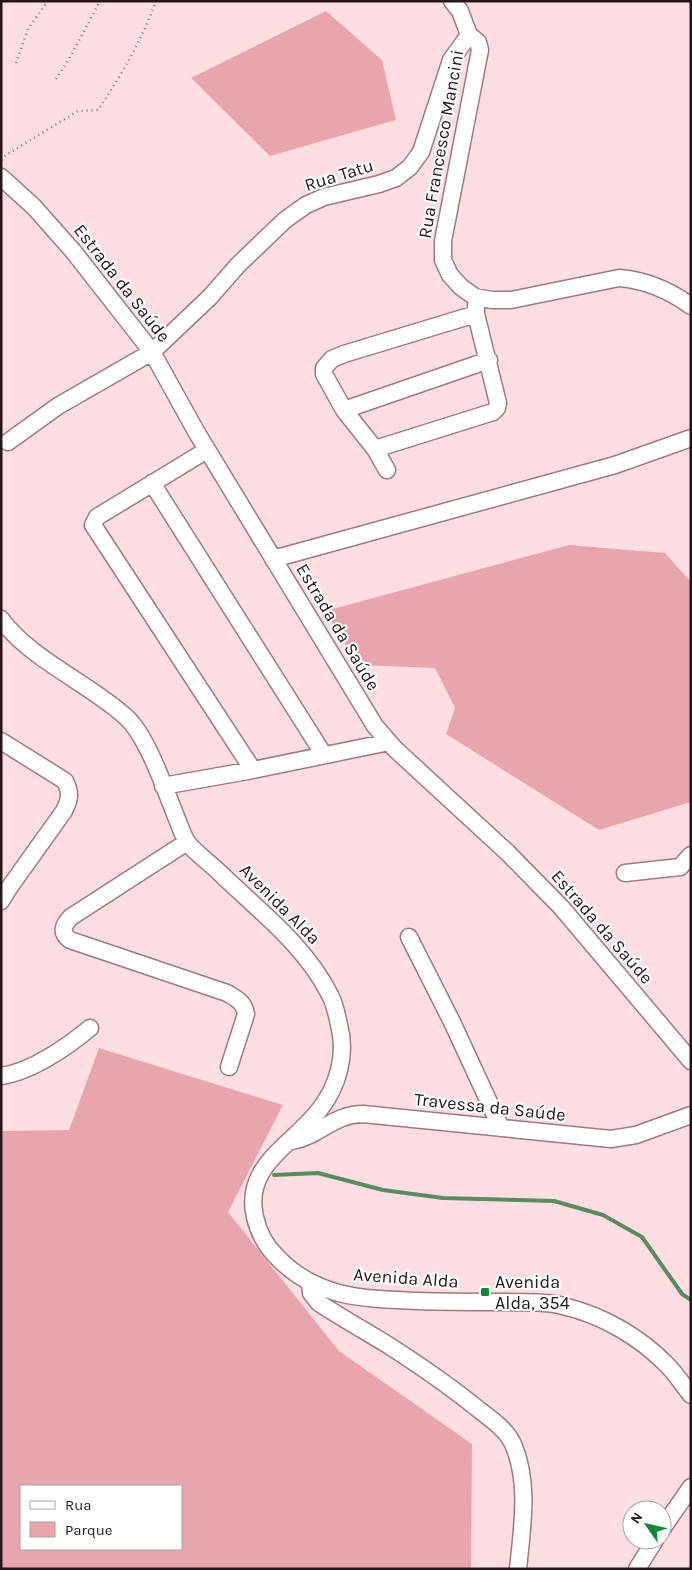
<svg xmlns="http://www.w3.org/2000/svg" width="692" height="1570" viewBox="0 0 692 1570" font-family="Karla,sans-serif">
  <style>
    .green { fill: #e9a5ae; fill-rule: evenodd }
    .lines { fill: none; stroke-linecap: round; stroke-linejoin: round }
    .stream { stroke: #5a8a62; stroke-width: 4 }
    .minor-casing { stroke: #9d7a7e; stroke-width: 19 }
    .path { stroke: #8c7578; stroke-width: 2.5; stroke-dasharray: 1 4; stroke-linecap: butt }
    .minor { stroke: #fff; stroke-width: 16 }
    .poi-dot { fill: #10863f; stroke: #fff; stroke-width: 2 }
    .labels { text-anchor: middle; stroke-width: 4; stroke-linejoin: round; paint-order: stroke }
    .street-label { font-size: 18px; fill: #251719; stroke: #fff }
    .poi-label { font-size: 18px; fill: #251719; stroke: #fff; text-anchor: start }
  </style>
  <rect width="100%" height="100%" fill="#fedee2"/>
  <path class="green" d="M326 11 382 60 396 120 270 156 191 78Z
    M569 545 665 553 691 582V802L599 830 446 734 455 708 435 668 358 665 325 611Z
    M99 1048 283 1105 228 1212 339 1351 472 1444 471 1569H1V1131L69 1130ZM21 1486H181V1549H21Z"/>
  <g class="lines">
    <path class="stream" d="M274 1175 318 1173 383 1190 443 1198 554 1201 603 1215 642 1237 682 1294 691 1300"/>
    <g class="minor-casing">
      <path id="minor" d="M469 35 478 42 480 50 443 241V260L450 275 461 287 475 297 492 300H511L619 278C645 280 669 290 691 306
        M1 177 34 207 73 251 152 352 197 433 375 726 395 749 508 853 561 907 691 1061
        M344 410 489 360
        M8 442 58 406 152 352 210 297 238 265 285 220 306 205 324 197 379 184 396 178 410 167 421 152 451 60 469 35 460 11 452 1
        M375 449 493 412 497 408 498 403 476 314V304
        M207 450 97 517 93 525 253 770
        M387 470 375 449 344 410 324 374V368L332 359 344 354 476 314
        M152 483 324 755
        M273 559 615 465 691 438
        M1 619C31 660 89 683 126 717 148 737 165 790 177 819 180 826 183 836 187 842 195 853 210 863 220 873 259 911 305 945 330 995 335 1004 337 1015 339 1025 347 1054 338 1086 320 1109 293 1145 243 1165 255 1217 258 1231 266 1246 276 1256 315 1298 364 1299 417 1301 447 1302 477 1302 506 1302 525 1303 545 1301 563 1306 602 1315 640 1337 667 1365 676 1374 683 1385 691 1395
        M1 741 65 781C71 793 70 799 64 811L9 888 1 901
        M163 786 253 770 389 742
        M187 842 71 917C63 925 60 933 70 940L227 993C237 999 244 1002 246 1014L229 1067
        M625 873 680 867 691 855
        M409 937 452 1022 501 1128
        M1 1076C31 1072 67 1047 90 1028
        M292 1141C320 1136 333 1114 363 1114L611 1139 636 1135 691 1115
        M310 1282 311 1293 319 1303C342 1318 365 1331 388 1345 419 1365 450 1386 478 1409 491 1419 506 1429 513 1444 530 1483 522 1528 518 1569
        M662 1529 691 1487
        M637 1569 655 1540"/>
    </g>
    <path class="path" d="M16 63 28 29 48 1
      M56 79 68 61 100 1
      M1 160 6 155 78 111 98 110C121 76 142 40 156 1"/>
    <use href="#minor" class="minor"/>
  </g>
  <rect class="poi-dot" x="480" y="1287" width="10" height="10" rx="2.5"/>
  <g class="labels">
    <g class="street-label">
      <text transform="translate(441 144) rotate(-80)" y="6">Rua Francesco Mancini</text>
      <text transform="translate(339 175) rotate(-17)" y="6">Rua Tatu</text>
      <text transform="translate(122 283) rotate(52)" y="6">Estrada da Saúde</text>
      <text transform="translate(338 627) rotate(59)" y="6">Estrada da Saúde</text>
      <text transform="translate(280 904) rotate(45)" y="6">Avenida Alda</text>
      <text transform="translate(602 927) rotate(49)" y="6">Estrada da Saúde</text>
      <text transform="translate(490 1107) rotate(6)" y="6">Travessa da Saúde</text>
      <text transform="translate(406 1278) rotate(4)" y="6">Avenida Alda</text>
    </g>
    <g class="poi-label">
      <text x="495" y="1288">Avenida<tspan x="495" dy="21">Alda, 354</tspan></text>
    </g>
  </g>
  <rect width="692" height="1570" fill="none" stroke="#251719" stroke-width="5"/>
  <rect x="20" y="1485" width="162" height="65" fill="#ffffff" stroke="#a8a2a3"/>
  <rect x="30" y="1501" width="25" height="8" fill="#ffffff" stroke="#a8a2a3"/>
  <text x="65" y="1510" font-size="15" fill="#251719">Rua</text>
  <rect x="30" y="1522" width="25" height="15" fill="#e9a5ae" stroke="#a8a2a3"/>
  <text x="65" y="1535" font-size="15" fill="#251719">Parque</text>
  <g transform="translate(647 1525) rotate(304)"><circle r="24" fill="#ffffff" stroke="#a8a2a3"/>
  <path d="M0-4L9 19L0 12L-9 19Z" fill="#10863f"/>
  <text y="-8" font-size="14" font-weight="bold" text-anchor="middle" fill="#251719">N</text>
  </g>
</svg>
